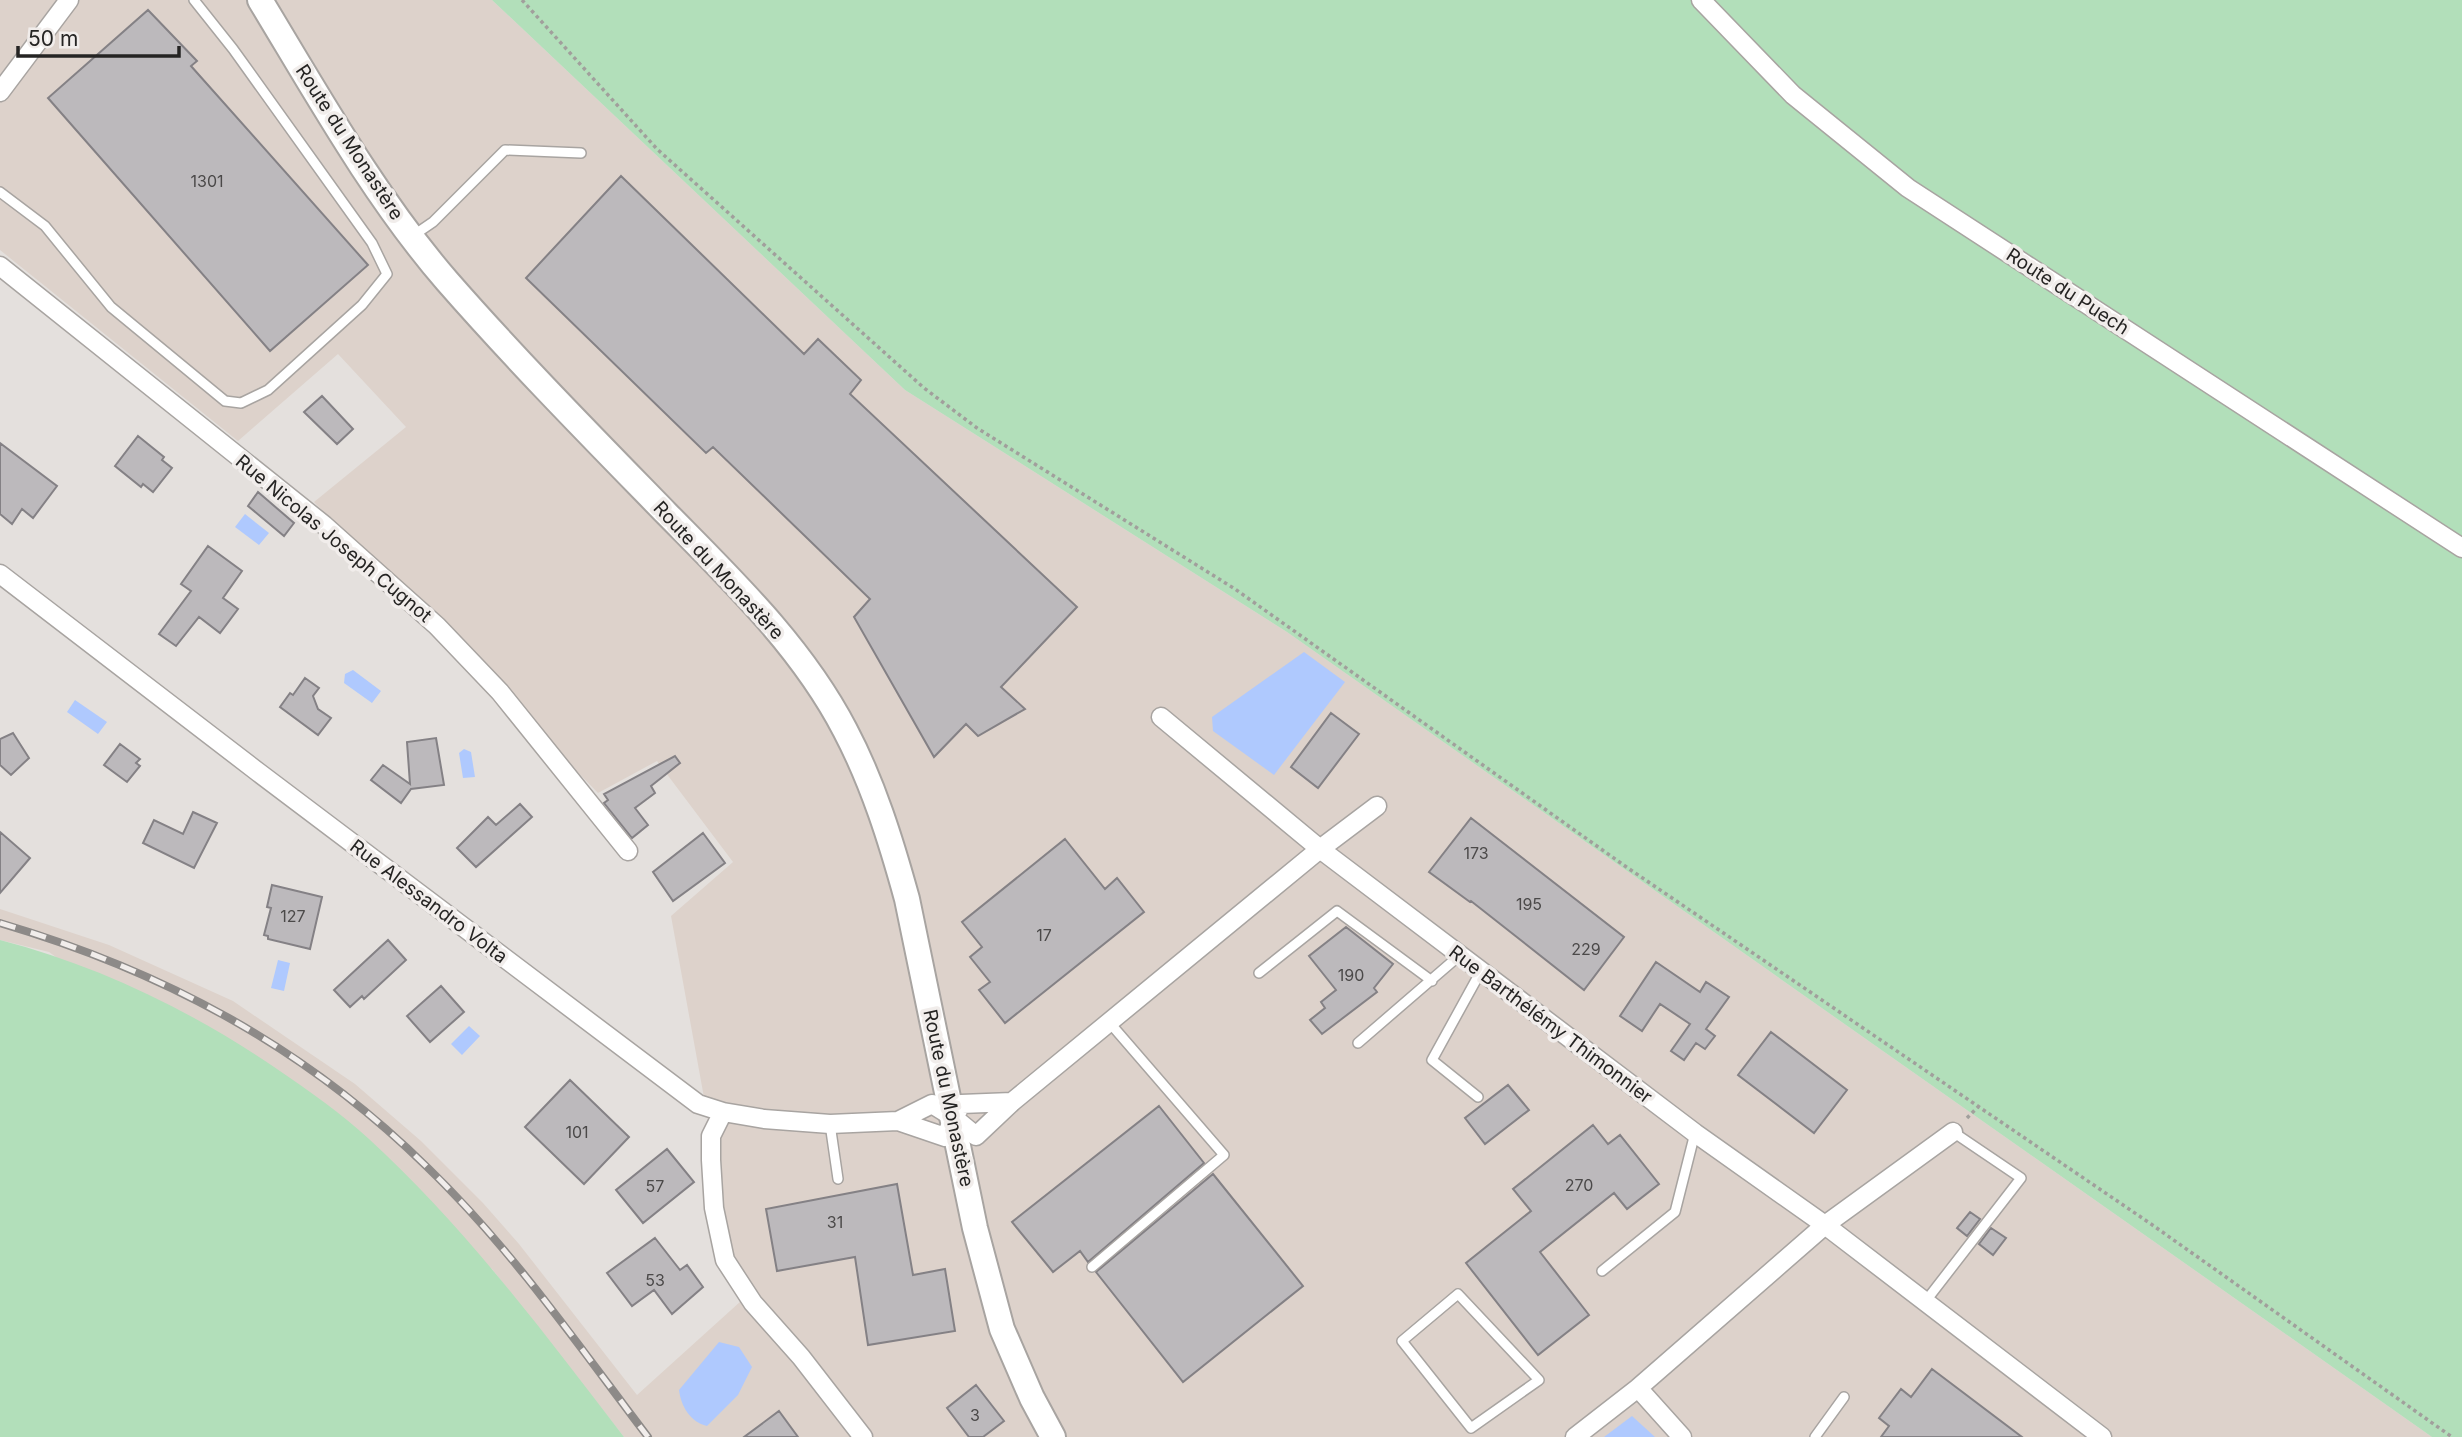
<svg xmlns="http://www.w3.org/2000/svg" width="2462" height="1437" viewBox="0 0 2462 1437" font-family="Inter,sans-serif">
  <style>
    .built { fill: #ddd2cb }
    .green { fill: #b2dfba }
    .water { fill: #afc9fe }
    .building { fill: #bcb9bc; stroke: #848185; stroke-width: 2 }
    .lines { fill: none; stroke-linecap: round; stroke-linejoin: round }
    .lane-casing { stroke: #a8a4a1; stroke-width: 12 }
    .street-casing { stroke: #a8a4a1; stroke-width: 21 }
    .secondary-casing { stroke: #a8a4a1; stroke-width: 28 }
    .path { stroke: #a19f9c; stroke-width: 3.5; stroke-dasharray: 3.5 3.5; stroke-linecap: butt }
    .lane { stroke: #fff; stroke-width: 9 }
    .street { stroke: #fff; stroke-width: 18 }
    .secondary { stroke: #fff; stroke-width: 24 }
    .rail-casing { stroke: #8d8a88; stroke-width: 8 }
    .rail { stroke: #f1edeb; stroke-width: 5; stroke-dasharray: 16; stroke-linecap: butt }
    .labels { text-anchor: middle; stroke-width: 7; stroke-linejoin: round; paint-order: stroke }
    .number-label { font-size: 16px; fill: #4b4949 }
    .street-label { font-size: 19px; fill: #252423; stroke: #f1edeb }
  </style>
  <rect width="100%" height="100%" fill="#e4e0dd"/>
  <path class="built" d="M0 0H492L905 390 1287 632 2432 1437H624L492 1269 49 952 0 940V909L109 945 233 1001 355 1084 421 1141 483 1203 519 1244 637 1395 741 1301 671 916 733 862 657 761 598 793 314 502 406 427 338 354 238 441 0 250Z"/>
  <path class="green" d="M492 0H2462V1437H2432L1287 632 905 390Z
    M0 940C100 966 192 1011 277 1069 309 1091 341 1113 369 1139 466 1228 544 1333 624 1437H0Z"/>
  <path class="water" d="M245 514 269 533 259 545 235 527Z
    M1304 652 1345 682 1274 775 1213 731 1212 717Z
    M353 670 381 691 372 703 344 683 345 674Z
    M75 700 107 722 98 734 67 712Z
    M464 749 471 752 475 777 463 778 459 753Z
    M278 960 290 963 284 991 271 988Z
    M469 1026 480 1036 462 1055 451 1044Z
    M719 1342 739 1347 752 1367 738 1395 707 1426C690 1422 681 1406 679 1390Z
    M1632 1416 1655 1437H1604Z"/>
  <path class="building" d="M148 10 197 61 191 66 368 265 270 351 48 98Z
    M621 176 804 354 818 339 861 380 850 394 1077 607 1001 687 1025 709 978 736 966 724 934 757 854 617 870 599 713 447 706 453 526 278Z
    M322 396 353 429 337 444 304 412Z
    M138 436 164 457 162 460 172 468 153 492 143 484 141 487 115 466Z
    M0 443 57 486 33 518 22 509 12 524 0 514Z
    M258 492 294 523 284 536 248 506Z
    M208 546 242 571 223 598 238 609 220 633 199 617 176 646 159 634 191 591 181 584Z
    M305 678 319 688 313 696 318 709 331 718 318 735 280 707 290 693 293 695Z
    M1331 713 1359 734 1318 788 1291 767Z
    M13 733 29 758 11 775 0 765V739Z
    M436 738 444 785 411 789 401 803 371 780 383 765 410 784 407 742Z
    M120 744 140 759 136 763 140 766 127 782 104 765Z
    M675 756 680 763 651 786 655 793 635 808 648 825 632 838 604 803 608 800 604 794Z
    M520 804 532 817 476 867 457 848 488 817 496 825Z
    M193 812 217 823 194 868 143 843 154 820 183 834Z
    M1471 818 1624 937 1584 990 1471 901 1470 902 1429 872Z
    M0 832 30 858 0 893Z
    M703 833 725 863 673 901 653 872Z
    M1065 839 1105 889 1117 878 1144 912 1005 1023 979 990 990 982 970 957 982 947 962 922Z
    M272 885 322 897 310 949 268 939V936L264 935 271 908 267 907Z
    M1346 927 1393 964 1374 988 1377 992 1322 1034 1310 1020 1325 1008 1321 1002 1336 990 1309 956Z
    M388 940 406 960 364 999 362 996 350 1007 334 990Z
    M1656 962 1700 992 1706 982 1729 997 1706 1029 1715 1036 1705 1049 1696 1043 1684 1060 1671 1051 1690 1024 1660 1004 1642 1031 1620 1016Z
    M441 986 464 1012 430 1042 407 1016Z
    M1771 1032 1847 1090 1814 1133 1738 1075Z
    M570 1080 629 1137 584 1184 525 1127Z
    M1508 1085 1529 1110 1485 1144 1465 1118Z
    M1159 1106 1204 1163 1088 1262 1080 1251 1053 1272 1012 1222Z
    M1593 1125 1608 1144 1620 1135 1659 1184 1627 1209 1614 1193 1540 1252 1589 1315 1538 1355 1466 1263 1531 1211 1513 1189Z
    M667 1149 694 1182 643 1223 616 1190Z
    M1213 1174 1303 1286 1183 1382 1096 1272Z
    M897 1184 913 1275 945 1269 955 1331 868 1345 855 1257 777 1271 766 1209Z
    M1970 1212 1980 1219 1967 1236 1957 1228Z
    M1991 1228 2006 1238 1993 1255 1979 1244Z
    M655 1238 680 1270 687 1265 703 1287 672 1314 654 1290 632 1306 607 1273Z
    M1932 1369 2022 1437H1881L1889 1426 1879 1418 1901 1389 1911 1397Z
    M976 1385 1004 1421 983 1437H969L947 1408Z
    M779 1411 798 1437H744Z"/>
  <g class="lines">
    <g class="lane-casing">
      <path id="lane" d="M0 192 45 226 111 307 225 401 241 403 268 390 362 305 387 274 372 243 233 49 194 0
        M414 235 433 222 505 150 581 153
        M1259 973 1337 911 1432 981
        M1358 1043 1460 955
        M1478 1097 1432 1060 1481 971
        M830 1124 838 1179
        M1092 1267 1224 1155 1109 1022
        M1602 1271 1675 1212 1695 1133
        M1458 1294 1539 1380 1471 1428 1402 1341Z
        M1925 1302 2021 1178 1953 1132
        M1815 1437 1844 1397"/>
    </g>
    <g class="street-casing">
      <path id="street" d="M1701 0 1793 95 1908 188 2462 548
        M0 92 69 0
        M0 266 324 525 437 626 500 692 628 851
        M0 574 258 772 698 1104 723 1112 764 1119 830 1124 898 1121 945 1137 961 1104 1012 1102
        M1161 717 1320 849 1377 806
        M723 1112 711 1136V1160L714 1208 725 1260 753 1303 801 1357 863 1437
        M898 1121 932 1104 953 1117 976 1136 1012 1102 1320 849 1695 1133 1825 1225 2102 1437
        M1638 1388 1682 1437
        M1575 1437 1638 1388 1825 1225 1953 1132"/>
    </g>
    <g class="secondary-casing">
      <path id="secondary" d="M260 0C317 94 375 198 447 281 517 361 592 437 667 514 732 580 802 647 845 730 873 783 891 841 907 899L975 1228 1002 1329 1032 1398 1053 1437"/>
    </g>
    <path class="path" d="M522 0 657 149 924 388 977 428 1235 589 1625 866 2151 1224 2452 1437
      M1967 1118 1978 1107"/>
    <use href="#lane" class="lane"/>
    <use href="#street" class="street"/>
    <use href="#secondary" class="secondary"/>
    <g class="rail-casing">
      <path id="rail" d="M0 923C163 971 305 1047 427 1167 511 1248 578 1345 648 1437"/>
    </g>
    <use href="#rail" class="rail"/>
  </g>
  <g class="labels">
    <g class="number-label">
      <text x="207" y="187">1301</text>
      <text x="1476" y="859">173</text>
      <text x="1529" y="910">195</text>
      <text x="293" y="922">127</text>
      <text x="1044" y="941">17</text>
      <text x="1586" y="955">229</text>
      <text x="1351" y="981">190</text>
      <text x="577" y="1138">101</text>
      <text x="1579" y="1191">270</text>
      <text x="655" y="1192">57</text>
      <text x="835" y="1228">31</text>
      <text x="655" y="1286">53</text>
      <text x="975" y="1421">3</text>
    </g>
    <g class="street-label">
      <text transform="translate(350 142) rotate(57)" y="7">Route du Monastère</text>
      <text transform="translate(2068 291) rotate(33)" y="7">Route du Puech</text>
      <text transform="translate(334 538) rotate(40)" y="7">Rue Nicolas Joseph Cugnot</text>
      <text transform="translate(719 570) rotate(47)" y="7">Route du Monastère</text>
      <text transform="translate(429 901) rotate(37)" y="7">Rue Alessandro Volta</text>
      <text transform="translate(1551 1024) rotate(37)" y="7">Rue Barthélémy Thimonnier</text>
      <text transform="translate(949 1098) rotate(78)" y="7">Route du Monastère</text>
    </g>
  </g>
  <path d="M18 46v10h161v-10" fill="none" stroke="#252423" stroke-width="3.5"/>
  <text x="28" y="46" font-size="21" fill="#252423" stroke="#f1edeb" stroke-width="5" paint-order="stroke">50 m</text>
</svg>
